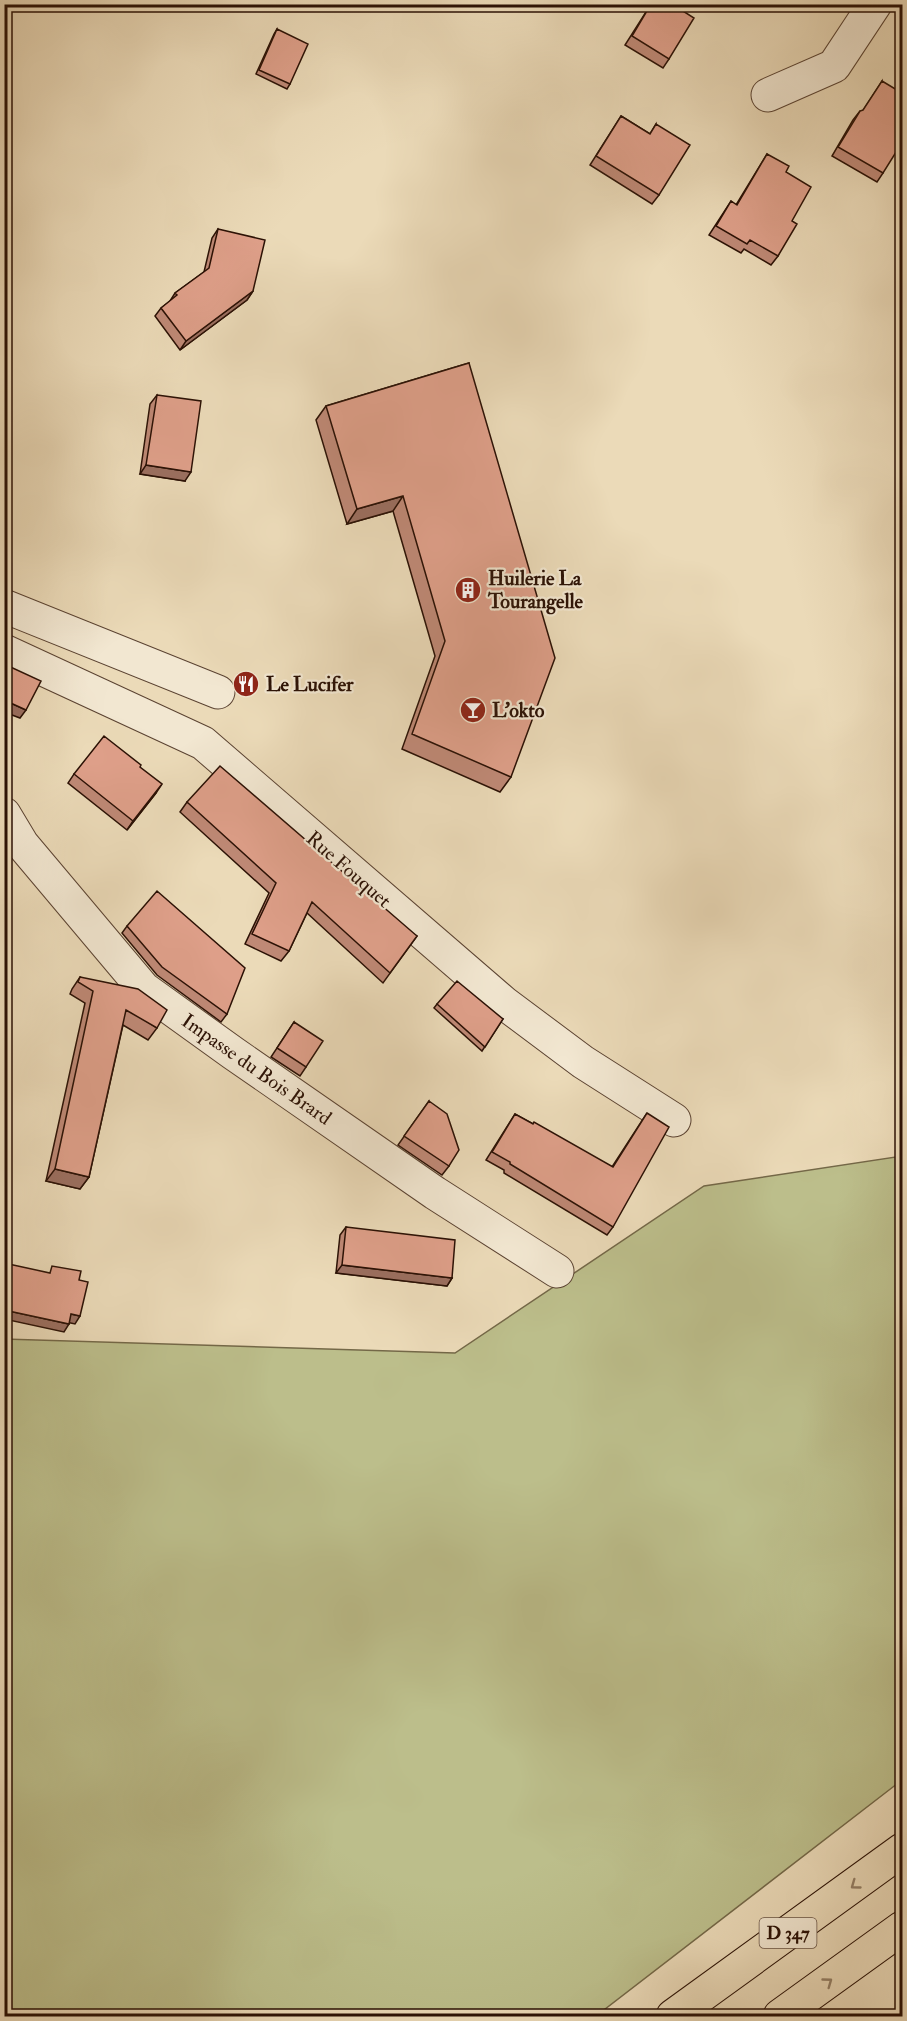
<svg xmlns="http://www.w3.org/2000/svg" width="907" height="2021" viewBox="0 0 907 2021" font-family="'IM FELL Double Pica',serif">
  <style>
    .green { fill: #bcbe8b; stroke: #746848; stroke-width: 1.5 }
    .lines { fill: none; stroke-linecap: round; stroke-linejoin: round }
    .minor-casing { stroke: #5b4332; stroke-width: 35 }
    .highway-casing { stroke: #2b1105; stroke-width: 35 }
    .minor { stroke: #f2e7d1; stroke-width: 33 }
    .highway { stroke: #ebdab8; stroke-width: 33 }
    .wall { fill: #bf8976; stroke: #2b1105; stroke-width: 1.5 }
    .shaded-wall { fill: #9b6f60; stroke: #2b1105; stroke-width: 1.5 }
    .building { fill: #de9f89; stroke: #2b1105; stroke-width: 1.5 }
    .oneway { stroke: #958067 }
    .labels { text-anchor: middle; stroke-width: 4.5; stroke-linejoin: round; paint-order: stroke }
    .shield { fill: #f2e7d1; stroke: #675142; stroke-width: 1.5 }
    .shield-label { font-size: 18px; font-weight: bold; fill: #2b1105 }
    .poi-label { font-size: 20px; font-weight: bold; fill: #2b1105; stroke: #f2e7d1; text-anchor: start }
    .street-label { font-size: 20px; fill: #2b1105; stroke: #f2e7d1 }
  </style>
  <rect width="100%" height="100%" fill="#ebdab8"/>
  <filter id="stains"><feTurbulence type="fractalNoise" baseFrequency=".00333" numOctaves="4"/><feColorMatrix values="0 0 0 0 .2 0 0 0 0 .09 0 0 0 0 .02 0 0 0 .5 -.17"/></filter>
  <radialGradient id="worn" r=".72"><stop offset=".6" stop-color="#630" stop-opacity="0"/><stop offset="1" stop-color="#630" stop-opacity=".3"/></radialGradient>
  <path class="green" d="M902 1156V1780L596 2016H5L4 1339 455 1353 704 1186Z"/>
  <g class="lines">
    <g class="minor-casing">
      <path id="minor" d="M768 95 834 66 875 4
        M4 606 218 692
        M4 651 203 743 504 1003 583 1062 674 1120
        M4 814 22 844 144 989 233 1053 435 1193 557 1271"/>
    </g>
    <g class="highway-casing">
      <path id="highway" d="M673 2016 902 1850
        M780 2016 902 1928"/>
    </g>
    <use href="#minor" class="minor"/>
    <use href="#highway" class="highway"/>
  </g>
  <path class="wall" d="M651 4H672L669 59 663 68 625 45Z
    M277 29 290 84 287 89 256 74 274 34Z
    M882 81 883 173 877 182 832 156 853 120 860 111H863Z
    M621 116 650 134 656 124 659 195 652 204 590 165Z
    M767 154 786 172 792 221 778 256 771 265 744 249 741 253 709 235 731 201 736 205Z
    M218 229 253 291 247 300 180 350 155 316 161 308 170 301 175 293 204 272 212 238Z
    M469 363 511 777 500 792 402 749 435 656 393 511 347 524 316 420 326 406Z
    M157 395 185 481 140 474 150 404Z
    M74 774 156 793 127 830 68 783Z
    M187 802 417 936 383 983 307 913 289 951 281 961 245 944 269 893 180 812Z
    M127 926 227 1014 221 1022 157 975 122 933Z
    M80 977 157 1028 148 1040 123 1025 89 1177 80 1189 46 1181 85 1003 70 994 72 989Z
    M437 1004 503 1019 482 1051 434 1008Z
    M294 1022 306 1067 300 1076 271 1057Z
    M429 1101 449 1166 442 1175 398 1145Z
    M647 1113 613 1227 607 1235 504 1173V1170L486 1160 515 1114 612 1167Z
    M346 1227 452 1278 447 1286 336 1273 340 1235Z"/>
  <path class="shaded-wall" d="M253 291 247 300 180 350 186 341Z
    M146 465 191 472 185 481 140 474Z
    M403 496 393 511 347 524 357 509Z
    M4 700 26 710 20 718 4 712Z
    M162 784 156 793 127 830 133 821Z
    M55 1169 89 1177 80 1189 46 1181Z
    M342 1265 452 1278 447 1286 336 1273Z
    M4 1310 69 1324 64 1332 4 1319Z
    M71 1314 80 1316 75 1324 66 1322Z"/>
  <path class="building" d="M651 4H672L694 18 669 59 632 36Z
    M277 29 308 44 290 84 259 70Z
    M882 81 902 93 903 96V141L883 173 838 147 860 111 863 110Z
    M621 116 650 134 656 124 690 145 659 195 596 156Z
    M767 154 789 166 786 172 811 187 792 221 797 224 778 256 750 240 747 244 716 226 731 201 737 205Z
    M218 229 265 240 253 291 186 341 161 308 177 295 175 293 209 268Z
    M469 363 555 658 511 777 412 734 445 641 403 496 357 509 326 406Z
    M157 395 201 401 191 472 146 465Z
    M4 664 41 681 26 710 4 700Z
    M104 736 141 765 140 767 162 784 133 821 74 774Z
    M220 766 417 936 390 973 312 902 289 951 252 934 276 883 187 802Z
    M157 891 245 968 227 1014 162 967 127 926Z
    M80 977 138 989 167 1010 157 1028 126 1010 89 1177 55 1169 93 991 78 982Z
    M457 981 503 1019 485 1047 437 1004Z
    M294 1022 323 1041 306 1067 277 1048Z
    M429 1101 447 1114 459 1150 449 1166 404 1136Z
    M647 1113 669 1127 613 1227 510 1164V1162L492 1152 515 1114 533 1124 534 1122 613 1167Z
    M346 1227 455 1240 452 1278 342 1265Z
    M4 1263 50 1273 52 1266 81 1271 79 1280 88 1282 80 1316 71 1314 69 1324 4 1310Z"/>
  <defs><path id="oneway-chevron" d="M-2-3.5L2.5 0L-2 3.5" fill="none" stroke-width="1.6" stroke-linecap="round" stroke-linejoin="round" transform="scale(1.5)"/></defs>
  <g class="oneway">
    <use href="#oneway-chevron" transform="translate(855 1885) rotate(144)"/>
    <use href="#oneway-chevron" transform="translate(828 1982) rotate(-36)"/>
  </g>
  <defs>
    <g id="building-disc" transform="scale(1.35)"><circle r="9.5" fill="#8f2418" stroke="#f2e7d1"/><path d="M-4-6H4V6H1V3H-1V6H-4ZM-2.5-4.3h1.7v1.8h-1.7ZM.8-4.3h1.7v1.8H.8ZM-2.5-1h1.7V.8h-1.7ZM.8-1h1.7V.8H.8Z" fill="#fff"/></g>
    <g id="restaurant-disc" transform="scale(1.35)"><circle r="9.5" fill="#8f2418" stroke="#f2e7d1"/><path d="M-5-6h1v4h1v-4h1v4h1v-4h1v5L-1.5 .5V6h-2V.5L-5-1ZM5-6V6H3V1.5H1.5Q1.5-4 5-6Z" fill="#fff"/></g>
    <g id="bar-disc" transform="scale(1.35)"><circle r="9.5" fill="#8f2418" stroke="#f2e7d1"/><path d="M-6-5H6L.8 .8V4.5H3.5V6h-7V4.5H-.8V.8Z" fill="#fff"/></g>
  </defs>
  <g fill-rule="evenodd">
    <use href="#building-disc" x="468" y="590"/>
    <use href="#restaurant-disc" x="246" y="684"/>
    <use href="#bar-disc" x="473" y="710"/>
  </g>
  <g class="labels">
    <rect class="shield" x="759.5" y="1918" width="57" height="30" rx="4.5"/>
    <g class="shield-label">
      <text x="788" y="1939">D 347</text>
    </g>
    <g class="poi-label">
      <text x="488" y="585">Huilerie La<tspan x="488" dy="23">Tourangelle</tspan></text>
      <text x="266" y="691">Le Lucifer</text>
      <text x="492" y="717">L'okto</text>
    </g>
    <g class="street-label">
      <text transform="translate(349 869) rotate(41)" y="7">Rue Fouquet</text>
      <text transform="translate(257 1069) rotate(35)" y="7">Impasse du Bois Brard</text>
    </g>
  </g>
  <rect width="907" height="2021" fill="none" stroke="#ebdab8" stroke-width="24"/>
  <rect x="6" y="6" width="895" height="2009" fill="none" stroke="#2b1105" stroke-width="3"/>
  <rect x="12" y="12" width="883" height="1997" fill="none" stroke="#2b1105" stroke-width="1.5"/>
  <rect width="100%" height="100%" filter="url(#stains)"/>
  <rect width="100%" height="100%" fill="url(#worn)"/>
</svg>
